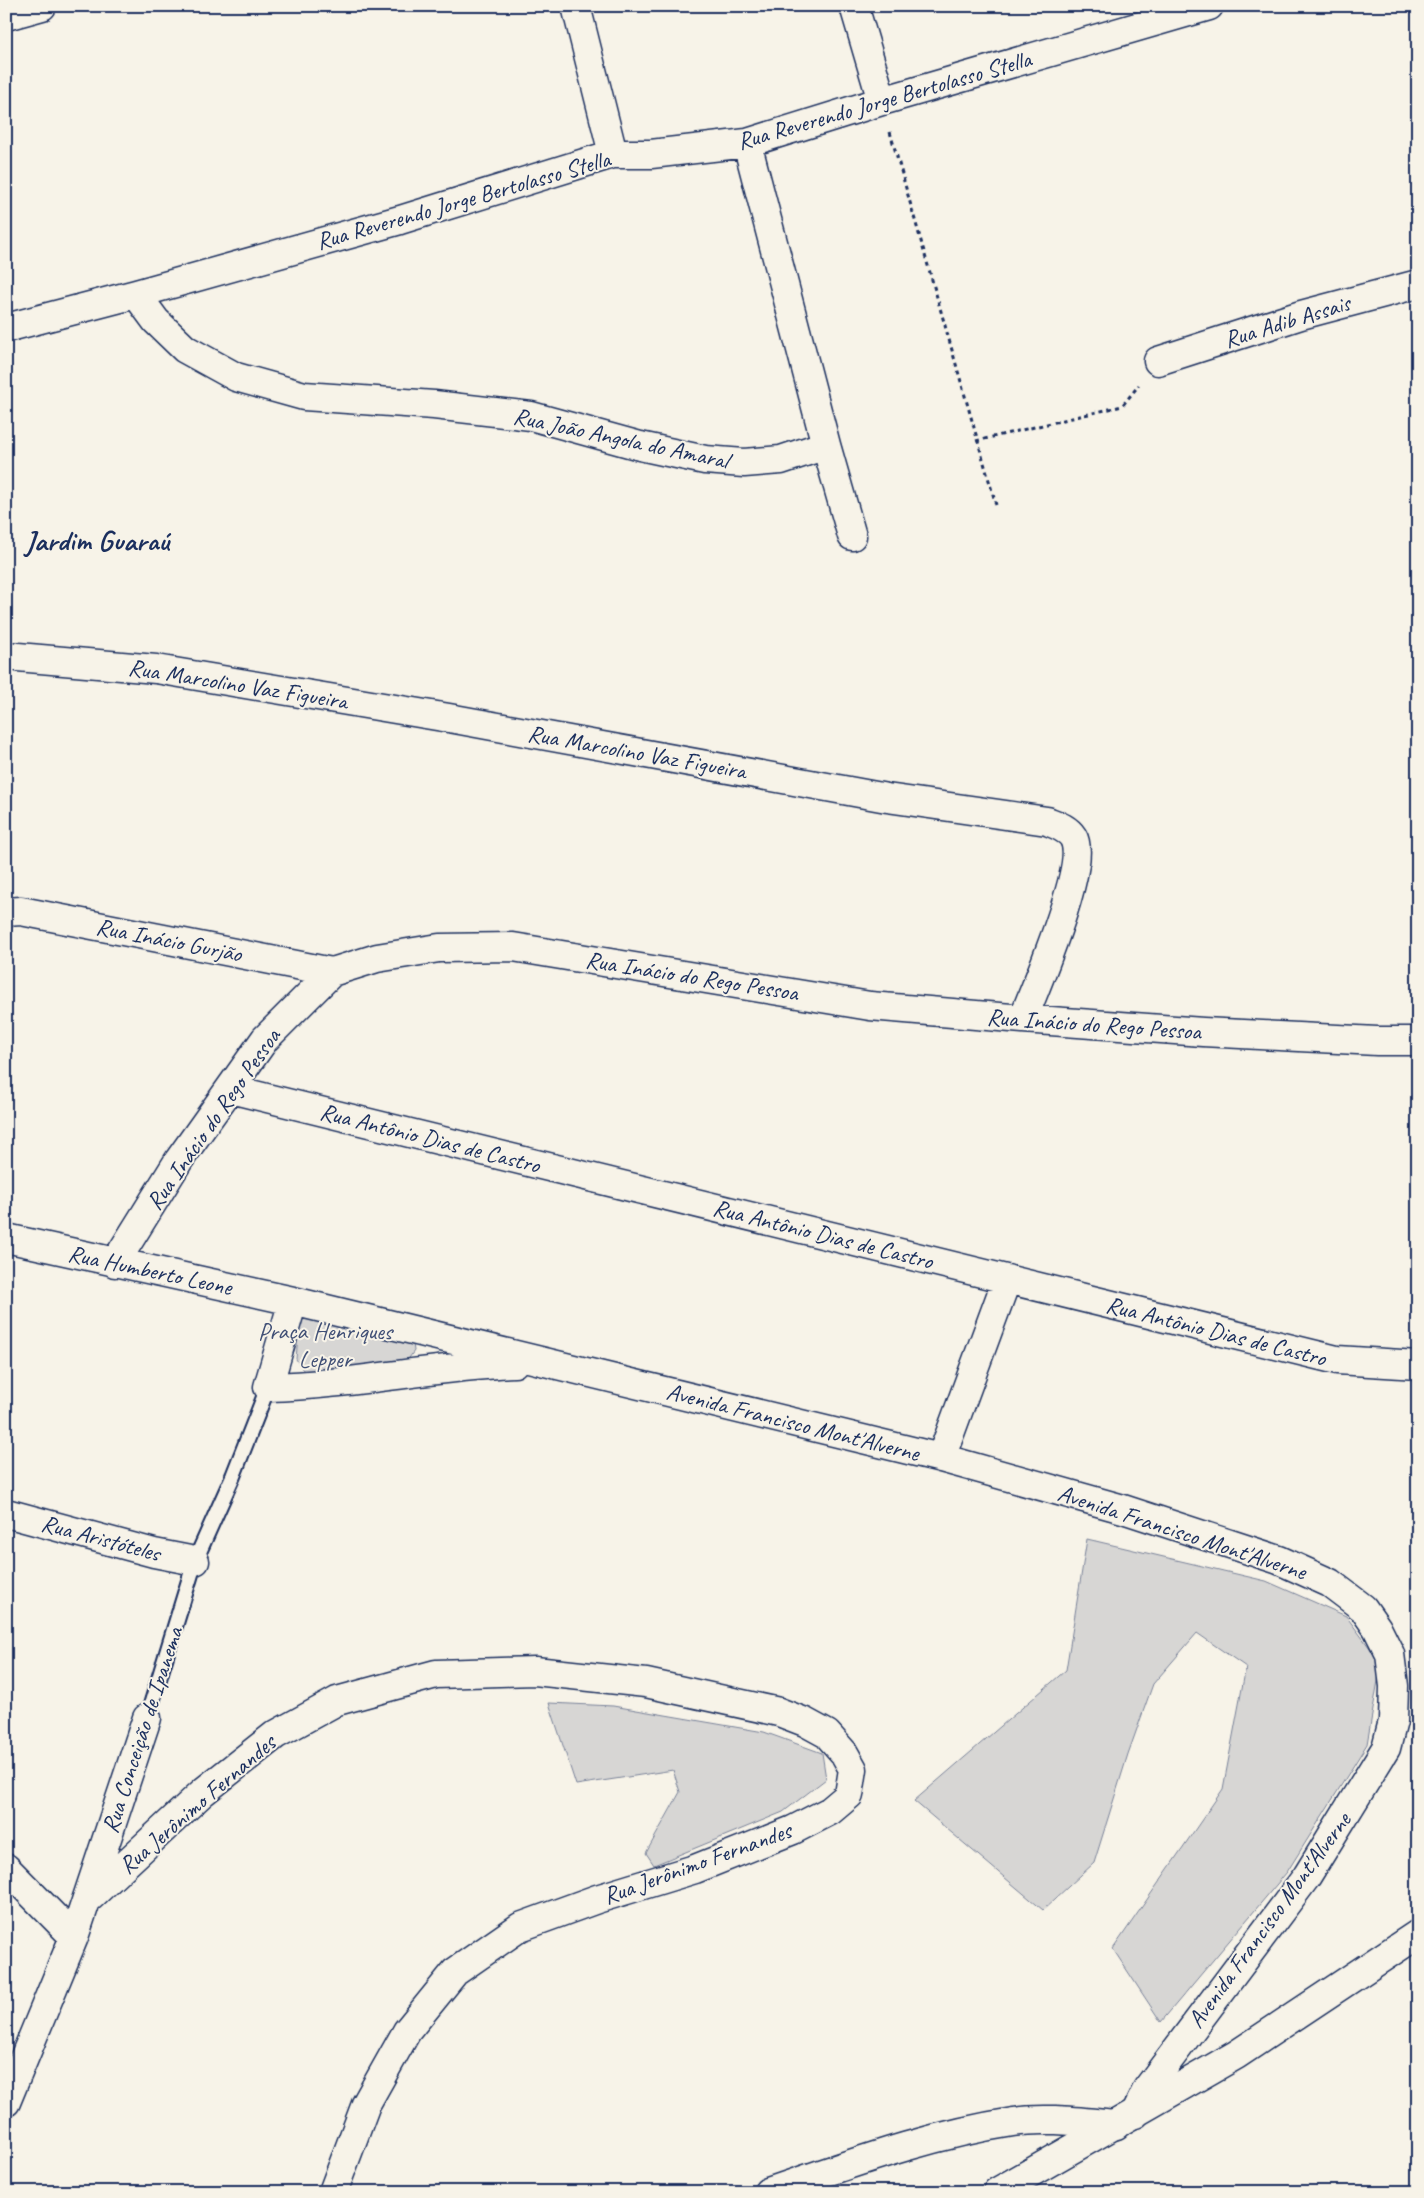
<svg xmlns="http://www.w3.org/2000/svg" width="1424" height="2198" viewBox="0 0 1424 2198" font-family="Caveat,sans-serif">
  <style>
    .green { fill: #d7d6d4; stroke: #798299 }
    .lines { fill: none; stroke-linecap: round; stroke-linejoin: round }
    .service-casing { stroke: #1b2f5e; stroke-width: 18 }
    .minor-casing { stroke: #1b2f5e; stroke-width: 31 }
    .tertiary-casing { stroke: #1b2f5e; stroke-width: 31 }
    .path { stroke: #1b2f5e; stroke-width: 3; stroke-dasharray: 4 4; stroke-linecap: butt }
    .service { stroke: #f7f3e8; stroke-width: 14 }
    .minor { stroke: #f7f3e8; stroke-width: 28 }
    .tertiary { stroke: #f7f3e8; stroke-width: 28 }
    .labels { text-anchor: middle; stroke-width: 4; stroke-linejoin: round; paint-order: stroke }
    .street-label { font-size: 24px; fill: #1b2f5e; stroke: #f7f3e8 }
    .park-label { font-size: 24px; fill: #415076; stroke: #f7f3e8 }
    .district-label { font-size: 29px; font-weight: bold; fill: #1b2f5e; stroke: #f7f3e8 }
  </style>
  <rect width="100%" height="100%" fill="#f7f3e8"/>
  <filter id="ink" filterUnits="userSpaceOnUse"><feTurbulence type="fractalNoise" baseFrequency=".02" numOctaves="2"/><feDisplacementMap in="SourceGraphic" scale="10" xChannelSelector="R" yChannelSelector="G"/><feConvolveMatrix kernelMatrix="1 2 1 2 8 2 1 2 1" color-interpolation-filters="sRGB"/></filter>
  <g filter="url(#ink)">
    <path class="green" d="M303 1312 412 1336 414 1351 407 1361 305 1373 296 1359 298 1335Z
      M1087 1539 1266 1581 1346 1616 1381 1663 1367 1744 1287 1872 1161 2022 1113 1949 1223 1789 1246 1667 1197 1633 1153 1684 1128 1754 1094 1863 1043 1910 914 1801 1066 1670Z
      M549 1703 613 1706 764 1732 822 1753 826 1779 783 1812 654 1865 646 1853 680 1792 673 1770 576 1785Z"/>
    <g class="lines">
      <g class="service-casing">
        <path id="service" d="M147 1718 195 1561 233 1476 268 1387"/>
      </g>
      <g class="minor-casing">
        <path id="minor" d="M576 6 613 154
          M854 6 882 101
          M6 16 42 6
          M136 294 156 321 185 349 236 377 304 396 434 405 531 416 640 446 705 460 744 463 781 460 826 445 747 143
          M6 328 136 294 400 220 613 154H651L747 143 882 101 1209 6
          M1158 361 1301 315 1418 284
          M826 445 852 536
          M6 656 156 669 449 718 887 798 1047 821C1057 825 1067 828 1073 837 1089 863 1035 988 1023 1019
          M6 912 21 911 332 972
          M230 1089 1337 1360 1418 1365
          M6 1238 293 1301 941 1458 1123 1509 1279 1560 1330 1583 1363 1608 1377 1628 1390 1654 1394 1686 1393 1721 1386 1748 1307 1876 1147 2089 1135 2114
          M115 1263 179 1160 265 1039 332 972 377 958 439 948 513 947 870 1006 1023 1019 1203 1032 1377 1041H1418
          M293 1301 268 1387C350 1385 431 1367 514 1363
          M941 1458 1007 1279
          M6 1513 154 1553 195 1561
          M6 1868 74 1937
          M87 1900 203 1792 275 1735 337 1701 436 1674 535 1671 646 1683 779 1712 805 1722 827 1734 844 1753 853 1769 849 1795 830 1811 793 1830 695 1869 597 1899 520 1927 455 1972 407 2031 366 2104 333 2192
          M6 2102 74 1937 147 1718
          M768 2192C848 2165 928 2135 1013 2122 1046 2117 1082 2122 1116 2125"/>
      </g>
      <g class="tertiary-casing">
        <path id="tertiary" d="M997 2192 1236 2055 1418 1934"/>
      </g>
      <path class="path" d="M890 132 996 505
        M976 441 1122 406 1139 385"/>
      <use href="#service" class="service"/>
      <use href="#minor" class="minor"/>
      <use href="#tertiary" class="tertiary"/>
    </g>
  </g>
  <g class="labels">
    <g class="street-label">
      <text transform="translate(884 100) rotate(-16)" y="8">Rua Reverendo Jorge Bertolasso Stella</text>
      <text transform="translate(463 200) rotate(-16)" y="8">Rua Reverendo Jorge Bertolasso Stella</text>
      <text transform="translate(1287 321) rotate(-17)" y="8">Rua Adib Assais</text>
      <text transform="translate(621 438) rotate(12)" y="8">Rua João Angola do Amaral</text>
      <text transform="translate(238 684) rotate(9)" y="8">Rua Marcolino Vaz Figueira</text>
      <text transform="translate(637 752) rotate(10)" y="8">Rua Marcolino Vaz Figueira</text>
      <text transform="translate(169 940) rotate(11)" y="8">Rua Inácio Gurjão</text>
      <text transform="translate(692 976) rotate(9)" y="8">Rua Inácio do Rego Pessoa</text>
      <text transform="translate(1094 1024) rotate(4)" y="8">Rua Inácio do Rego Pessoa</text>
      <text transform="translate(213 1119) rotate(-55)" y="8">Rua Inácio do Rego Pessoa</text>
      <text transform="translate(430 1138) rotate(14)" y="8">Rua Antônio Dias de Castro</text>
      <text transform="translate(823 1234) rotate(14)" y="8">Rua Antônio Dias de Castro</text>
      <text transform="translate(150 1270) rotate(12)" y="8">Rua Humberto Leone</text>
      <text transform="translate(1216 1331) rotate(14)" y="8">Rua Antônio Dias de Castro</text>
      <text transform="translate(793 1422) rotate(14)" y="8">Avenida Francisco Mont'Alverne</text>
      <text transform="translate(1182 1532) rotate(18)" y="8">Avenida Francisco Mont'Alverne</text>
      <text transform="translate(101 1538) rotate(15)" y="8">Rua Aristóteles</text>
      <text transform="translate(142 1730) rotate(-72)" y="8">Rua Conceição de Ipanema</text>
      <text transform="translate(197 1804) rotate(-41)" y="8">Rua Jerônimo Fernandes</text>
      <text transform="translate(697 1863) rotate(-20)" y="8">Rua Jerônimo Fernandes</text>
      <text transform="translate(1269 1920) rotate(-54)" y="8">Avenida Francisco Mont'Alverne</text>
    </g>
    <g class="park-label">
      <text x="325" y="1339">Praça Henriques<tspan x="325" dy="28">Lepper</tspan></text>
    </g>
    <g class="district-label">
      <text x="97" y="550">Jardim Guaraú</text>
    </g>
  </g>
  <rect width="1424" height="2198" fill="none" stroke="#f7f3e8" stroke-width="25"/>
  <rect x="12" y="12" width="1399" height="2173" fill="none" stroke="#1b2f5e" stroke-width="2" filter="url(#ink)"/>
</svg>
